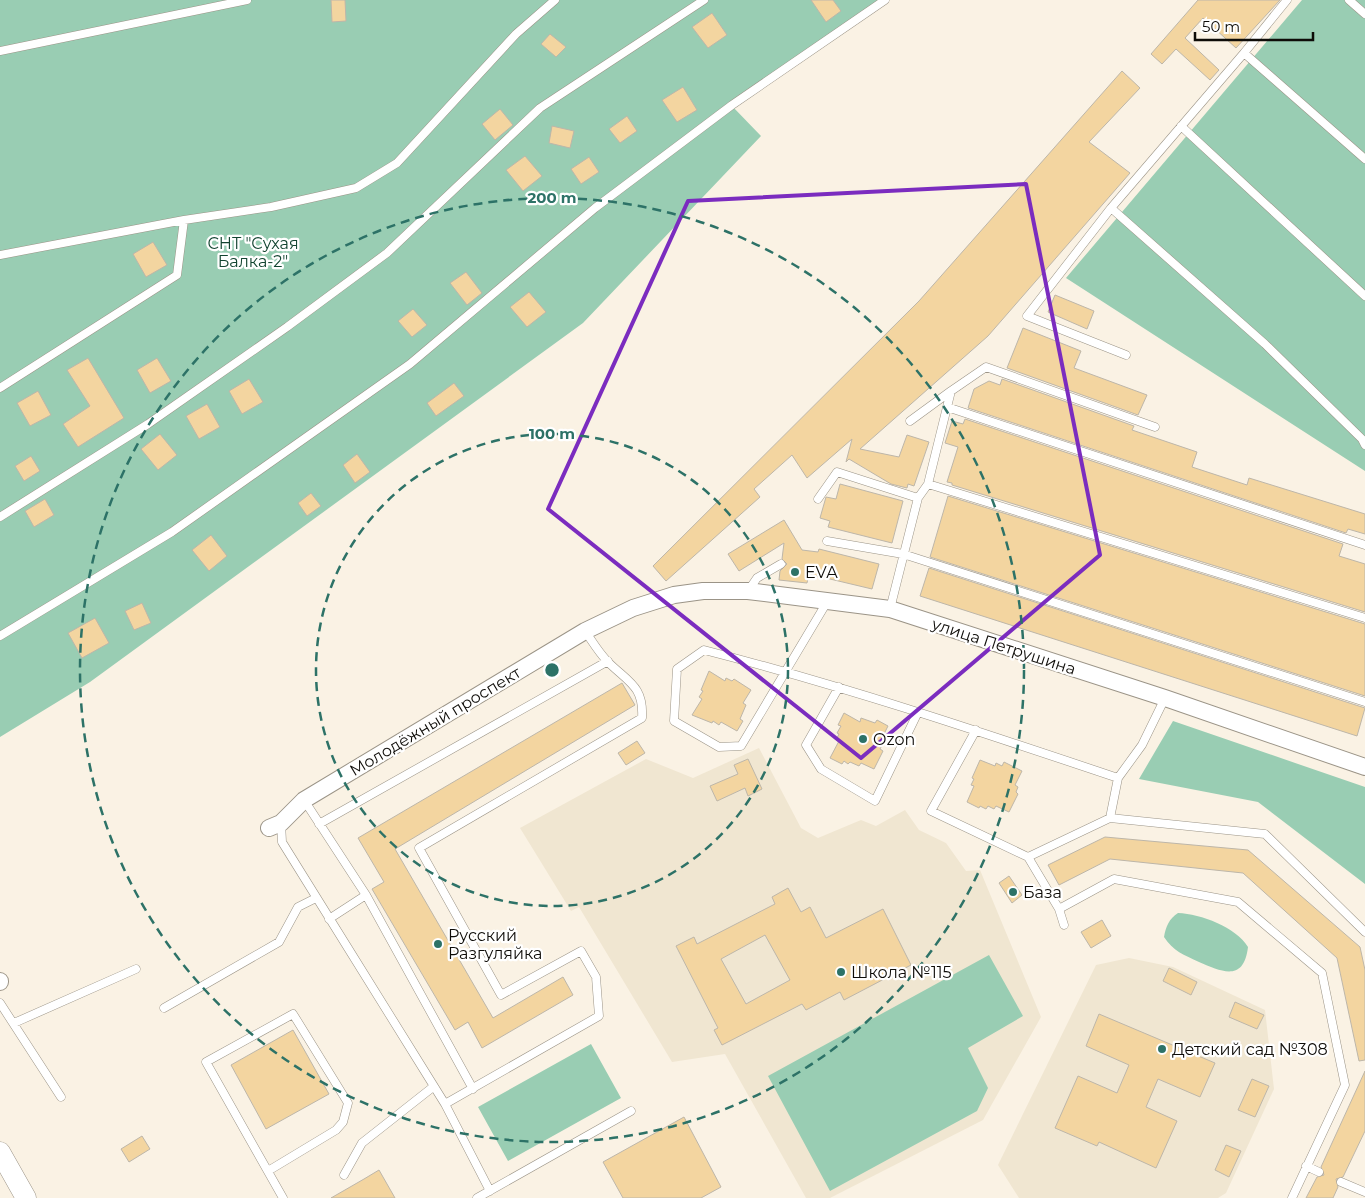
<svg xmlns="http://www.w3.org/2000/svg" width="1365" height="1198" viewBox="0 0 1365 1198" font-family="Montserrat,sans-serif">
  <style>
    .built { fill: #f0e6d1 }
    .green { fill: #99cdb3 }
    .building { fill: #f3d5a0; stroke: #bdb6a9; fill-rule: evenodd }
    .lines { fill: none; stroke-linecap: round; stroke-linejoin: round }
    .service-casing { stroke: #9b9487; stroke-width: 9 }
    .minor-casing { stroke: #9b9487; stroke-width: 18 }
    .tertiary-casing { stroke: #9b9487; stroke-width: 21 }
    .service { stroke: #fff; stroke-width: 8 }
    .minor { stroke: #fff; stroke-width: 16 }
    .tertiary { stroke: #fff; stroke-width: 20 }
    .marked { fill: none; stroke: #7b2cbf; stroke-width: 4; stroke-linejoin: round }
    .ring { fill: none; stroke: #2d7267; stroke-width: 2.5; stroke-dasharray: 9 6 }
    .poi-dot { fill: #2d7267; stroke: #fff; stroke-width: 2 }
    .labels { text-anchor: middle; stroke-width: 4.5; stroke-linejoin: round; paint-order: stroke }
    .park-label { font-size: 16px; fill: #124430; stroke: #fff }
    .poi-label { font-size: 16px; fill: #0e0c08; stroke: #fff; text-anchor: start }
    .street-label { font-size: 16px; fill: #0e0c08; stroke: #fff }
    .centre { fill: #2d7267; stroke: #fff; stroke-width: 2.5 }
    .ring-label { font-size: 15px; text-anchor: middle; font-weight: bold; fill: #2d7267; stroke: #fff; stroke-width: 4.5; stroke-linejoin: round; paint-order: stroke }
  </style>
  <rect width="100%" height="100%" fill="#faf2e4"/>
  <path class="built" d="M759 748 801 828 818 838 861 820 876 826 905 810 919 830 946 843 966 871 980 870 1041 1017 983 1120 830 1198H806L725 1054 672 1062 579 907 571 911 520 828 646 759 693 778Z
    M1129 958 1173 967 1265 1010 1274 1089 1226 1193 1218 1198H1019L998 1165 1096 965Z"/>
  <path class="green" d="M0 0H885L732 106 761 136 583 323 90 682 0 737Z
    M1302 0H1365V471L1066 278Z
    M1173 721 1365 787V884L1258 802 1139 779Z
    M1178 913C1201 914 1236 927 1248 947 1244 982 1222 972 1199 962 1184 955 1173 951 1164 937 1166 926 1169 919 1178 913Z
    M989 955 1023 1016 968 1048 988 1088 977 1111 830 1191 768 1076Z
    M591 1044 621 1098 508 1161 478 1107Z"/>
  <path class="building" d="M331 0H345L346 21 332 22Z
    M811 0H833L841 11 826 22Z
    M1198 0H1280L1236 48 1203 18 1185 38 1219 70 1210 80 1176 49 1162 64 1151 54Z
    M712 13 727 35 708 48 692 27Z
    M550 34 566 47 556 57 541 44Z
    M1122 71 1140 88 1089 142 1130 173 988 336 860 449 899 457 907 435 929 442 914 486 908 484 907 488 891 484 849 459 846 462 852 439 807 478 792 455 754 489 760 497 666 581 653 566 919 301Z
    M683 87 697 110 677 122 662 100Z
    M500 109 513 125 495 140 482 124Z
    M627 116 637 131 620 143 609 129Z
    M552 126 574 131 570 148 549 143Z
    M525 156 542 176 523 191 506 170Z
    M589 157 599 172 581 184 571 169Z
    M153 242 167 265 146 277 133 254Z
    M466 272 482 293 467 305 450 283Z
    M529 292 546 312 527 327 510 307Z
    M1055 295 1094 311 1087 329 1048 312Z
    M413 309 427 325 412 337 398 321Z
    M1023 328 1081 351 1074 368 1147 395 1138 415 1007 368Z
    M88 358 124 418 78 447 63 424 90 406 67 370Z
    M157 358 171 381 150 393 137 370Z
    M249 379 263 402 242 414 229 391Z
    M1002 379 1134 426 1132 430 1197 452 1192 467 1247 485 1249 478 1365 514V534L1348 529 1346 533 968 408 974 389 989 381 1000 385Z
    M454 383 464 396 436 416 427 403Z
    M38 391 51 415 30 426 17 403Z
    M207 404 220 427 199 439 186 416Z
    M965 419 1343 544 1339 556 1365 564V612L952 485V483L947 482 958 447 945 443 952 421 963 424Z
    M160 434 177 455 158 470 141 449Z
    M357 454 370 472 355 483 343 465Z
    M31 456 40 471 24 481 15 466Z
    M840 484 903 501 892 543 828 527 830 521 820 518 826 497 836 499Z
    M311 493 321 506 307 516 298 503Z
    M948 496 1365 624V696L930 557Z
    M45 499 54 515 34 527 25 511Z
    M784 520 802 550 818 552 819 549 879 564 872 589 809 574 807 583 779 580 780 571 787 564 782 559 784 543 739 571 728 554Z
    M211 535 227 556 209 571 192 550Z
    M929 568 1365 708 1357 736 920 596Z
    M142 603 151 623 134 630 125 611Z
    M95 618 109 643 82 658 68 633Z
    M709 671 725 681 726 678 732 681 734 679 751 690 743 703 746 705 740 719 743 721 737 731 721 722 719 725 713 721 712 723 692 715 702 699 699 697 703 691 701 690Z
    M622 683 635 705 395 849 493 1018 563 977 573 995 482 1048 468 1022 455 1030 372 889 384 882 358 838Z
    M844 713 860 722 861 718 875 723 877 720 888 726 880 742 883 743 880 749 883 751 874 769 861 763 859 766 850 762 848 764 844 761 842 764 830 758 839 741 836 740 839 734 837 733 841 726 838 725Z
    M637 741 645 753 626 765 618 753Z
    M748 759 762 789 748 796 745 788 717 801 710 786 738 774 734 765Z
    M980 760 995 766 996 763 1002 766 1004 762 1022 771 1015 785 1018 787 1016 792 1018 794 1009 812 996 806 994 809 988 806 986 809 980 806 979 808 967 802 974 786 971 785 974 779 972 778Z
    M1105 837 1248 850 1360 947 1365 970V1060L1359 1061 1337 958 1243 873 1110 859 1059 885 1048 865Z
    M1009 876 1022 895 1012 903 999 883Z
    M788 888 801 912 810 907 826 938 883 909 911 965 844 1000 840 992 806 1010 802 1004 722 1045 714 1030 718 1028 676 946 694 937 697 944 775 904 772 897ZM765 935 790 980 746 1004 721 959Z
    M1102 920 1111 936 1091 948 1081 932Z
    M1169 968 1197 982 1191 995 1163 981Z
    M1235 1002 1264 1015 1257 1029 1229 1017Z
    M1099 1014 1215 1063 1200 1097 1158 1079 1146 1107 1177 1121 1156 1168 1099 1142 1097 1146 1055 1128 1078 1076 1117 1093 1129 1065 1086 1046Z
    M293 1030 329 1094 266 1129 231 1065Z
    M1365 1071V1131L1343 1177 1336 1179 1338 1187 1333 1198H1306L1317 1177 1324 1175 1321 1167Z
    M1252 1079 1269 1086 1255 1117 1238 1110Z
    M684 1117 721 1187 701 1198H623L603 1162Z
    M142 1136 150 1149 129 1162 121 1149Z
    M1226 1145 1241 1151 1229 1177 1215 1170Z
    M379 1170 395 1198H331L364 1179Z"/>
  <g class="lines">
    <g class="service-casing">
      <path id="service" d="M1287 0 1244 53 1111 208 1265 344 1362 439 1365 445
        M1349 0 1365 14
        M0 51 247 0
        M1244 53 1365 159
        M1181 126 1365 296
        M1111 208 1027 316 1126 355
        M0 255 184 220 271 207 356 188 397 163 516 34 555 0
        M0 388 177 275 184 220
        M947 407 1365 545
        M910 421 951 391
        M928 484 1365 618
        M818 499 837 472 918 498
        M0 517 148 424 287 327 387 253 540 108 704 0
        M827 541 903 554 1365 702
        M748 591 757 578 781 564
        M827 602 741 746 719 747 674 721 677 669 704 650C844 686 981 732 1118 778
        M890 609 918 498 928 484 951 391 986 367 1155 427
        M0 636 172 532 410 364 595 208 732 105 885 0
        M839 687 806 745 821 769 875 801 918 712
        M976 730 931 811 1028 857
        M304 800 366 895 473 1089
        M1110 818 1265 834 1365 932
        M281 823 282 842 445 1104 490 1191
        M319 824 608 661
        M1059 909 1028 857 1110 818 1118 778 1142 745 1165 698
        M329 919 366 895
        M1064 925 1059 909 1114 879 1238 902 1322 973 1345 1085 1292 1198
        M0 1003 61 1097
        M164 1008 279 942 298 907 316 898
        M14 1023 136 969
        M445 1104 599 1016 596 977 581 951 501 995 419 848 642 718C644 686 628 682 608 662 599 653 592 641 585 631
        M1306 1166 1319 1172
        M268 1171 336 1130 343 1122 348 1103 293 1014 206 1062 283 1198
        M344 1175 362 1143 433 1087
        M1341 1182 1365 1192
        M477 1198 631 1111"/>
    </g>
    <g class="minor-casing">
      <path id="minor" d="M269 828 281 823 304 800 585 631 633 608 674 595 703 591H748L890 609 1165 698 1365 767
        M0 982V981"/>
    </g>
    <g class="tertiary-casing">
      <path id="tertiary" d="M0 1152 26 1198"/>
    </g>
    <use href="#service" class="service"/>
    <use href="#minor" class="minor"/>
    <use href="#tertiary" class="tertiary"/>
  </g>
  <path class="marked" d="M1026 184 1100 555 861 758 548 509 688 201Z"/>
  <g class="ring">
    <circle cx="552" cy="670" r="236"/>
    <circle cx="552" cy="670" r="472"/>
  </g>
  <g class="poi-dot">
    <circle cx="795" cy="572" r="5"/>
    <circle cx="863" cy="739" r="5"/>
    <circle cx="1013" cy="892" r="5"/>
    <circle cx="438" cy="944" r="5"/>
    <circle cx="841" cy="972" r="5"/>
    <circle cx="1162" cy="1049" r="5"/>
  </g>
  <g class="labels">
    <g class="park-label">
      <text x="253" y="249">СНТ "Сухая<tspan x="253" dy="18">Балка-2"</tspan></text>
    </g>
    <g class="poi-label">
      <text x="805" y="578">EVA</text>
      <text x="873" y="745">Ozon</text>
      <text x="1023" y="898">База</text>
      <text x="448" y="941">Русский<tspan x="448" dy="18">Разгуляйка</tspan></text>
      <text x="851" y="978">Школа №115</text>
      <text x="1172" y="1055">Детский сад №308</text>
    </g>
    <g class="street-label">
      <text transform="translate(1004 646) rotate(18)" y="6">улица Петрушина</text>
      <text transform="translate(435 721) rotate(-31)" y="6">Молодёжный проспект</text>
    </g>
  </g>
  <circle cx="552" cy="670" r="8" class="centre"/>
  <g class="ring-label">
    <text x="552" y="203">200 m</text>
    <text x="552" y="439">100 m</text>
  </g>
  <path d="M1195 32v8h118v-8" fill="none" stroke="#0e0c08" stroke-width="2.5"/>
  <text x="1202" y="32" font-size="15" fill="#0e0c08" stroke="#ffffff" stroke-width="4" paint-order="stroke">50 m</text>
</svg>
